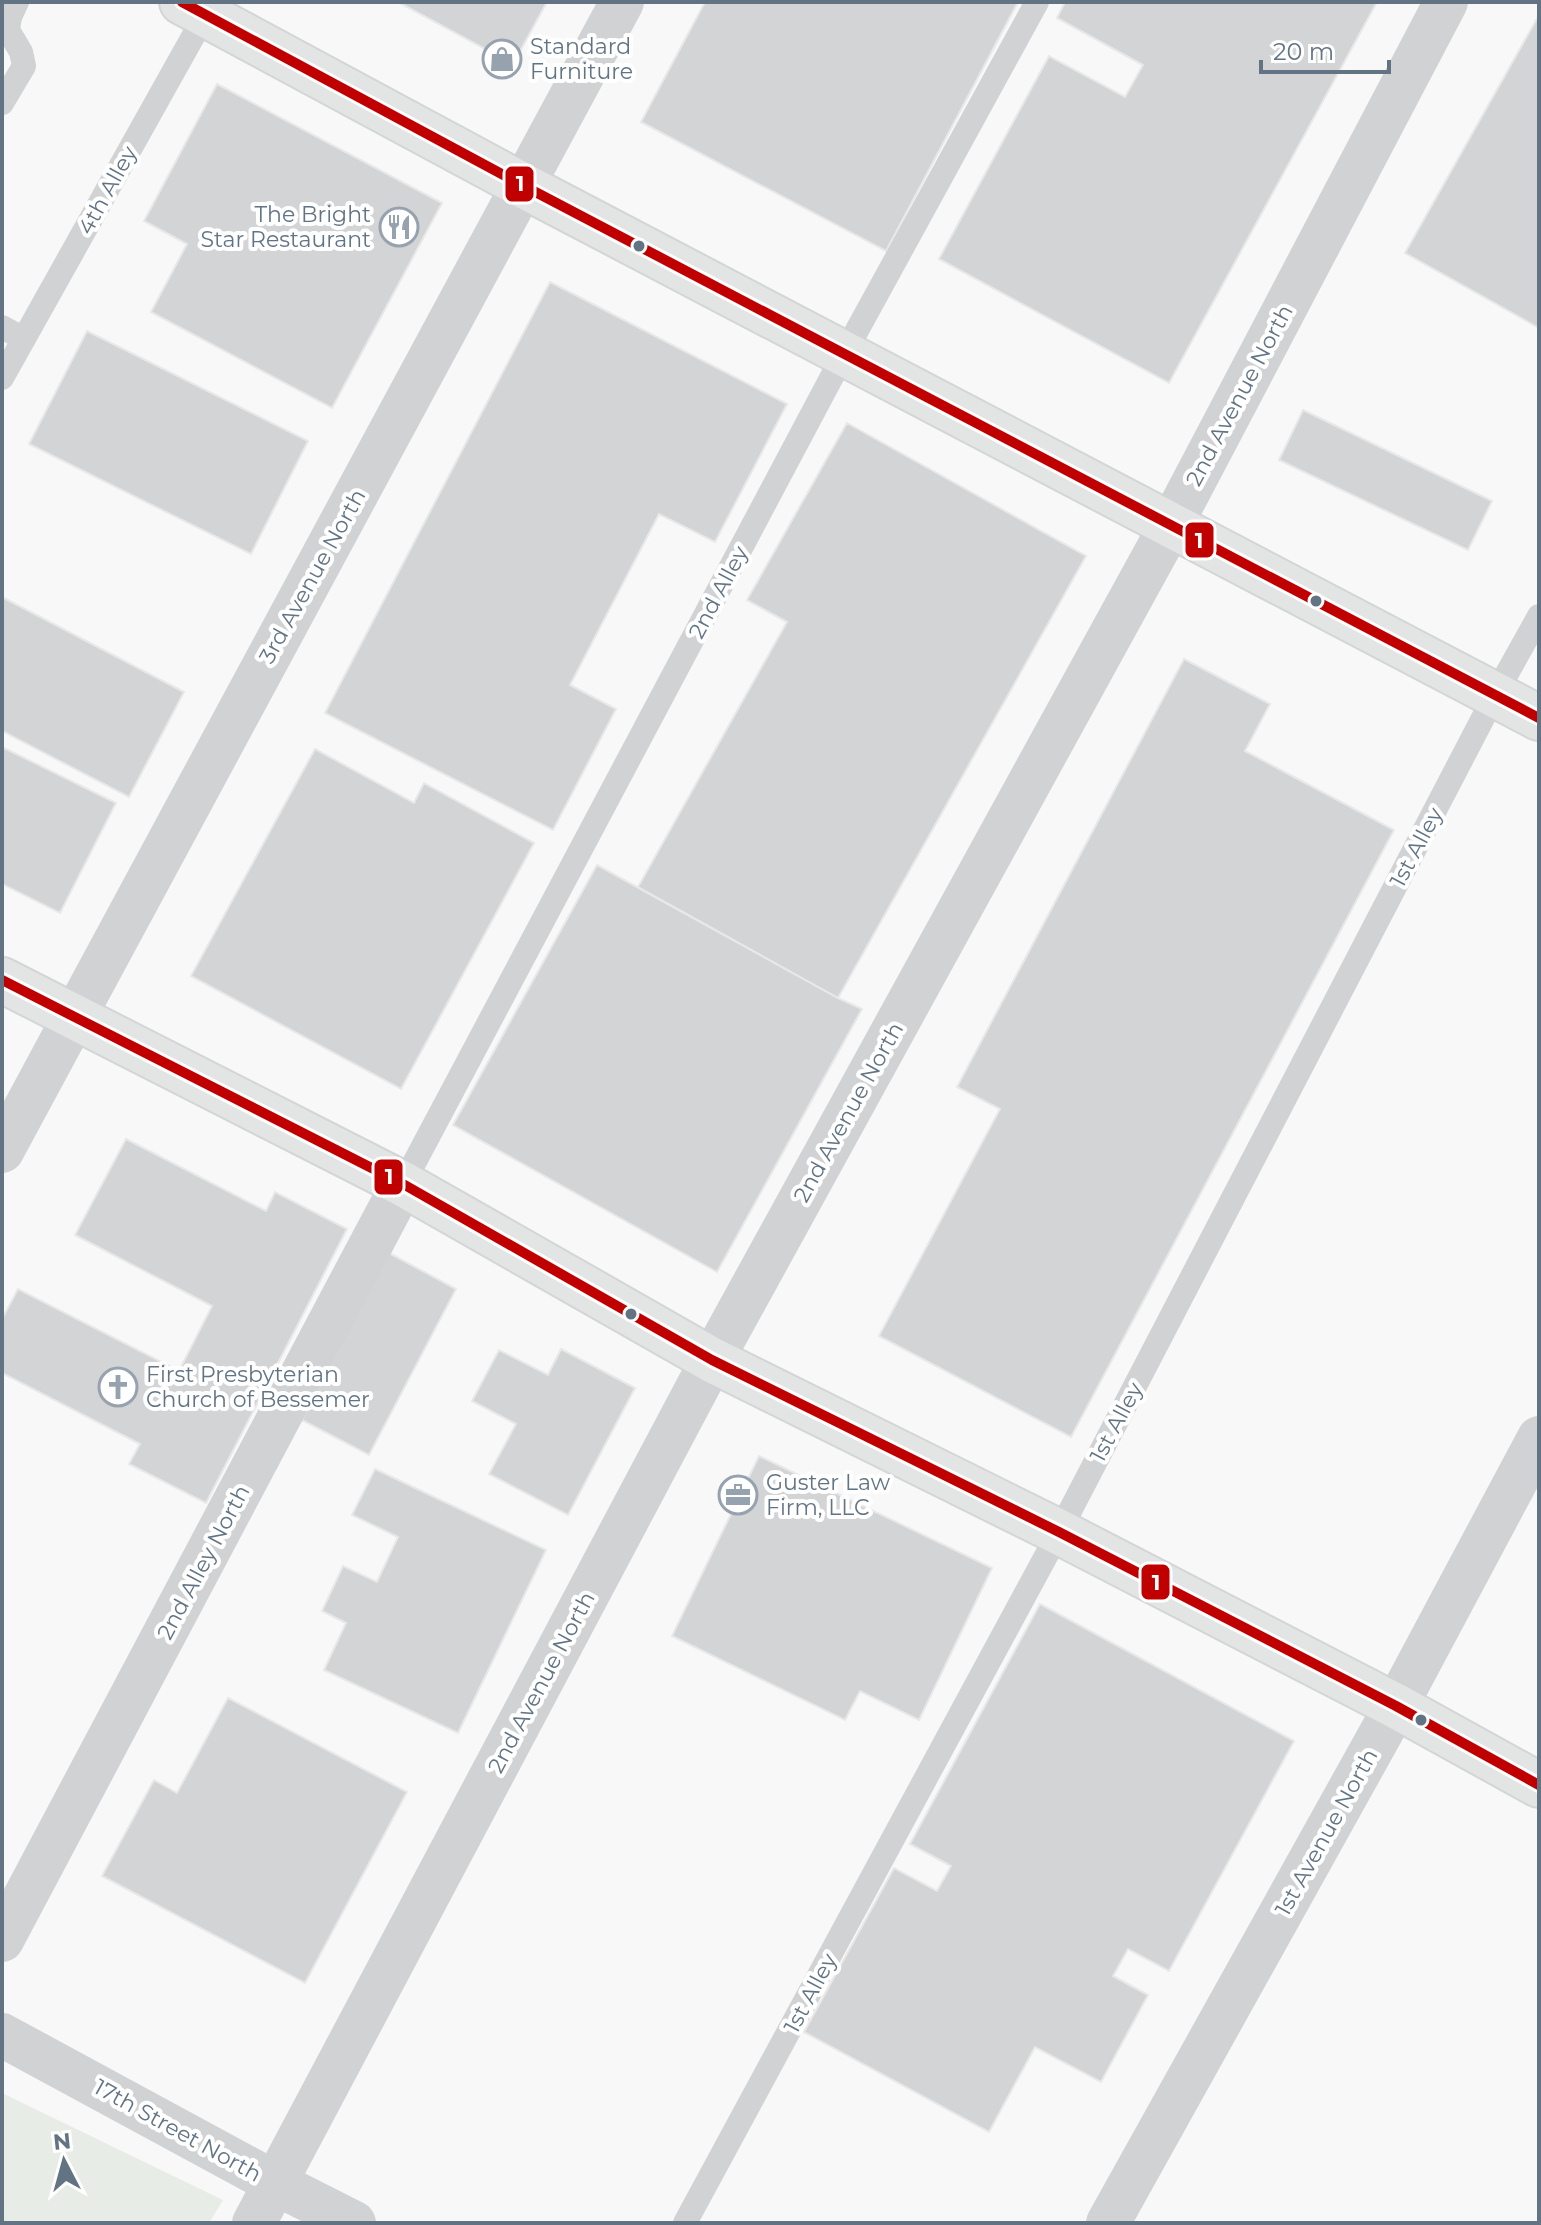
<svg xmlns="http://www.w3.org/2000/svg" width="1541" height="2225" viewBox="0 0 1541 2225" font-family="Montserrat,sans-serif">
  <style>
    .green { fill: #e8ece6 }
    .building { fill: #d3d4d5; stroke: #e8e8e8; stroke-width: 2 }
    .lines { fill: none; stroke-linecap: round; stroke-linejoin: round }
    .secondary-casing { stroke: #d3d5d7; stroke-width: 48 }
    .lane { stroke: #d1d2d3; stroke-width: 24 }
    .street { stroke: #d1d2d3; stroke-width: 44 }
    .secondary { stroke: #e3e4e4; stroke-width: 44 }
    .bus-1-casing { stroke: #fff; stroke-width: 16 }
    .bus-1 { stroke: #c00000; stroke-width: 10 }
    .bus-dot { fill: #627484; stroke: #fff; stroke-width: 3 }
    .labels { text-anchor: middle; stroke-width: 8; stroke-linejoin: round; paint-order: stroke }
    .poi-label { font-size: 22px; fill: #627484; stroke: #fff; text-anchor: start }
    .street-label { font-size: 22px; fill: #627484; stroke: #fff }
    .line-badge { stroke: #fff; stroke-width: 3 }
    .badge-label { font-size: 22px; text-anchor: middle; font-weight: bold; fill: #fff }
  </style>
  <rect width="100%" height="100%" fill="#f8f8f8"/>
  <path class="green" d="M2 2093 223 2200 209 2223H2Z"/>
  <path class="building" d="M398 2H547L513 64Z
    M705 2H1018L886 251 641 122Z
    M1065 2H1377L1169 383 939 259 1049 56 1125 97 1143 65 1057 18Z
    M1539 15V328L1405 253Z
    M217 84 442 203 332 408 151 312 187 244 144 221Z
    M550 282 787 404 715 542 659 514 570 685 616 709 553 830 325 713Z
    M87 331 308 441 251 554 29 444Z
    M1303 410 1492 501 1468 550 1279 460Z
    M847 423 1086 556 838 998 638 887 787 622 747 600Z
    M2 597 184 692 129 797 2 731Z
    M1184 659 1270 704 1245 751 1394 830 1071 1437 879 1336 1000 1109 957 1087Z
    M2 747 116 803 60 913 2 884Z
    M315 749 414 803 424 783 534 843 401 1089 191 976Z
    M597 865 838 998 862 1009 717 1272 453 1125Z
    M126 1139 266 1211 275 1192 347 1229 206 1503 129 1464 140 1444 2 1373V1319L18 1289 179 1371 212 1306 75 1235Z
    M389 1253 456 1289 369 1455 302 1420Z
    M561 1349 635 1388 568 1515 489 1474 516 1424 472 1401 499 1350 548 1375Z
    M759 1456 992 1568 919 1720 860 1691 845 1720 672 1636Z
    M375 1469 546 1550 458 1733 324 1670 346 1623 322 1611 343 1566 377 1582 398 1537 352 1515Z
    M1040 1604 1294 1741 1169 1971 1128 1949 1113 1976 1148 1995 1101 2082 1035 2047 989 2132 804 2032 894 1868 937 1891 951 1866 910 1844Z
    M228 1698 407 1792 305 1983 102 1876 154 1780 177 1793Z"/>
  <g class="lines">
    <g class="secondary-casing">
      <path id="secondary" d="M182 2 524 186 1539 718
        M2 980 403 1184 712 1360 1059 1532 1396 1706 1539 1785"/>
    </g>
    <path class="lane" d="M2 103 24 66 21 52 8 30 10 17 17 2
      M2 327 24 339
      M2 378 209 8
      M403 1184 844 354 1037 2
      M685 2223 1059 1532 1495 695 1539 616"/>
    <path class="street" d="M2 1151 622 2
      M2 1940 403 1184
      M2 2035 275 2183 354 2223
      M254 2223 712 1360 1171 525 1446 2
      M1108 2223 1396 1706 1539 1438"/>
    <use href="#secondary" class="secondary"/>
    <g class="bus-1-casing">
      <path id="bus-1" d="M182 2 524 186 1539 718
        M2 980 403 1184 712 1360 1059 1532 1396 1706 1539 1785"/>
    </g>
    <use href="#bus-1" class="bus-1"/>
  </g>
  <defs>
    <g id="shop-ring" transform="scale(2)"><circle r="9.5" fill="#fff" stroke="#96a2ad" stroke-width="1.5"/><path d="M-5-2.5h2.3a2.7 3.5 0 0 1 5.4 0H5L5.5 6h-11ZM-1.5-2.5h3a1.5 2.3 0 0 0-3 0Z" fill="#96a2ad"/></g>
    <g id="restaurant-ring" transform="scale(2)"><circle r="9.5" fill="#fff" stroke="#96a2ad" stroke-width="1.5"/><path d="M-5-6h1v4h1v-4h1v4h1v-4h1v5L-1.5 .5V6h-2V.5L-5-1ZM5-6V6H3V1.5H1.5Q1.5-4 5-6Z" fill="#96a2ad"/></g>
    <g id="church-ring" transform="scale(2)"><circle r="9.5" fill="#fff" stroke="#96a2ad" stroke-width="1.5"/><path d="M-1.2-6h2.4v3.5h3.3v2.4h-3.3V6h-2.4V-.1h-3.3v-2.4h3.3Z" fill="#96a2ad"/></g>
    <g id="office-ring" transform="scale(2)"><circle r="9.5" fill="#fff" stroke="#96a2ad" stroke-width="1.5"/><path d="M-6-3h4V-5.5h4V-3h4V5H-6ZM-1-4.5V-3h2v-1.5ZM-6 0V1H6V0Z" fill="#96a2ad"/></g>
  </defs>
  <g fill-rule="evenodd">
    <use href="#shop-ring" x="502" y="59"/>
    <use href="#restaurant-ring" x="399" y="227"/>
    <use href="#church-ring" x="118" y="1387"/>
    <use href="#office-ring" x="738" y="1495"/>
  </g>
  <g class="bus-dot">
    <circle cx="639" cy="246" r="7"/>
    <circle cx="1316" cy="601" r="7"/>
    <circle cx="631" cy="1314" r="7"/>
    <circle cx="1421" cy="1720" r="7"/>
  </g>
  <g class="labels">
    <g class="poi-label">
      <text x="530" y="54">Standard<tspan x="530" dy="25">Furniture</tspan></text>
      <text x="371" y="222" text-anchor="end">The Bright<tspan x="371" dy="25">Star Restaurant</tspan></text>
      <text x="146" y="1382">First Presbyterian<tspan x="146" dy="25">Church of Bessemer</tspan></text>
      <text x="766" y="1490">Guster Law<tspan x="766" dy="25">Firm, LLC</tspan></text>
    </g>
    <g class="street-label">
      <text transform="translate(107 190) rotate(-61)" y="8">4th Alley</text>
      <text transform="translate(1239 395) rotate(-62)" y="8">2nd Avenue North</text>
      <text transform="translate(312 576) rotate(-61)" y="8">3rd Avenue North</text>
      <text transform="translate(718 592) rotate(-62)" y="8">2nd Alley</text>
      <text transform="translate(1416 847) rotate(-62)" y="8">1st Alley</text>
      <text transform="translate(848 1112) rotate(-61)" y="8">2nd Avenue North</text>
      <text transform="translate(1116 1422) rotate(-62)" y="8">1st Alley</text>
      <text transform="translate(203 1562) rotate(-62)" y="8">2nd Alley North</text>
      <text transform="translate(541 1682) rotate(-62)" y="8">2nd Avenue North</text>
      <text transform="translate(1326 1832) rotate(-61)" y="8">1st Avenue North</text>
      <text transform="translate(810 1993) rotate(-62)" y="8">1st Alley</text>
      <text transform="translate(178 2130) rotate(29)" y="8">17th Street North</text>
    </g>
  </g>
  <g class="line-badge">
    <rect x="504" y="165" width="31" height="38" rx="8" fill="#c00000"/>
    <rect x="1184" y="521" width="31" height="38" rx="8" fill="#c00000"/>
    <rect x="373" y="1158" width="31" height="38" rx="8" fill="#c00000"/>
    <rect x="1140" y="1563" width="31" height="38" rx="8" fill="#c00000"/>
  </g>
  <g class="badge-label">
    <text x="520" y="191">1</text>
    <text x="1199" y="548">1</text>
    <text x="389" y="1184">1</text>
    <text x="1156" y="1590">1</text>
  </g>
  <rect width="1541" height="2225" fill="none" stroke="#627484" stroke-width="8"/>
  <g transform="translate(64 2161) rotate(354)" stroke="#ffffff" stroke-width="6" paint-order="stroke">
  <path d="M0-6L14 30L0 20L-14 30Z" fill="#627484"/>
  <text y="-12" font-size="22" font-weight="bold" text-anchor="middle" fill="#627484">N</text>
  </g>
  <path d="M1261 60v12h128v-12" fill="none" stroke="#627484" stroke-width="4"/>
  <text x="1273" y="60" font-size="24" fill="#627484" stroke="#ffffff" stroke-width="6" paint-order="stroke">20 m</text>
</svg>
